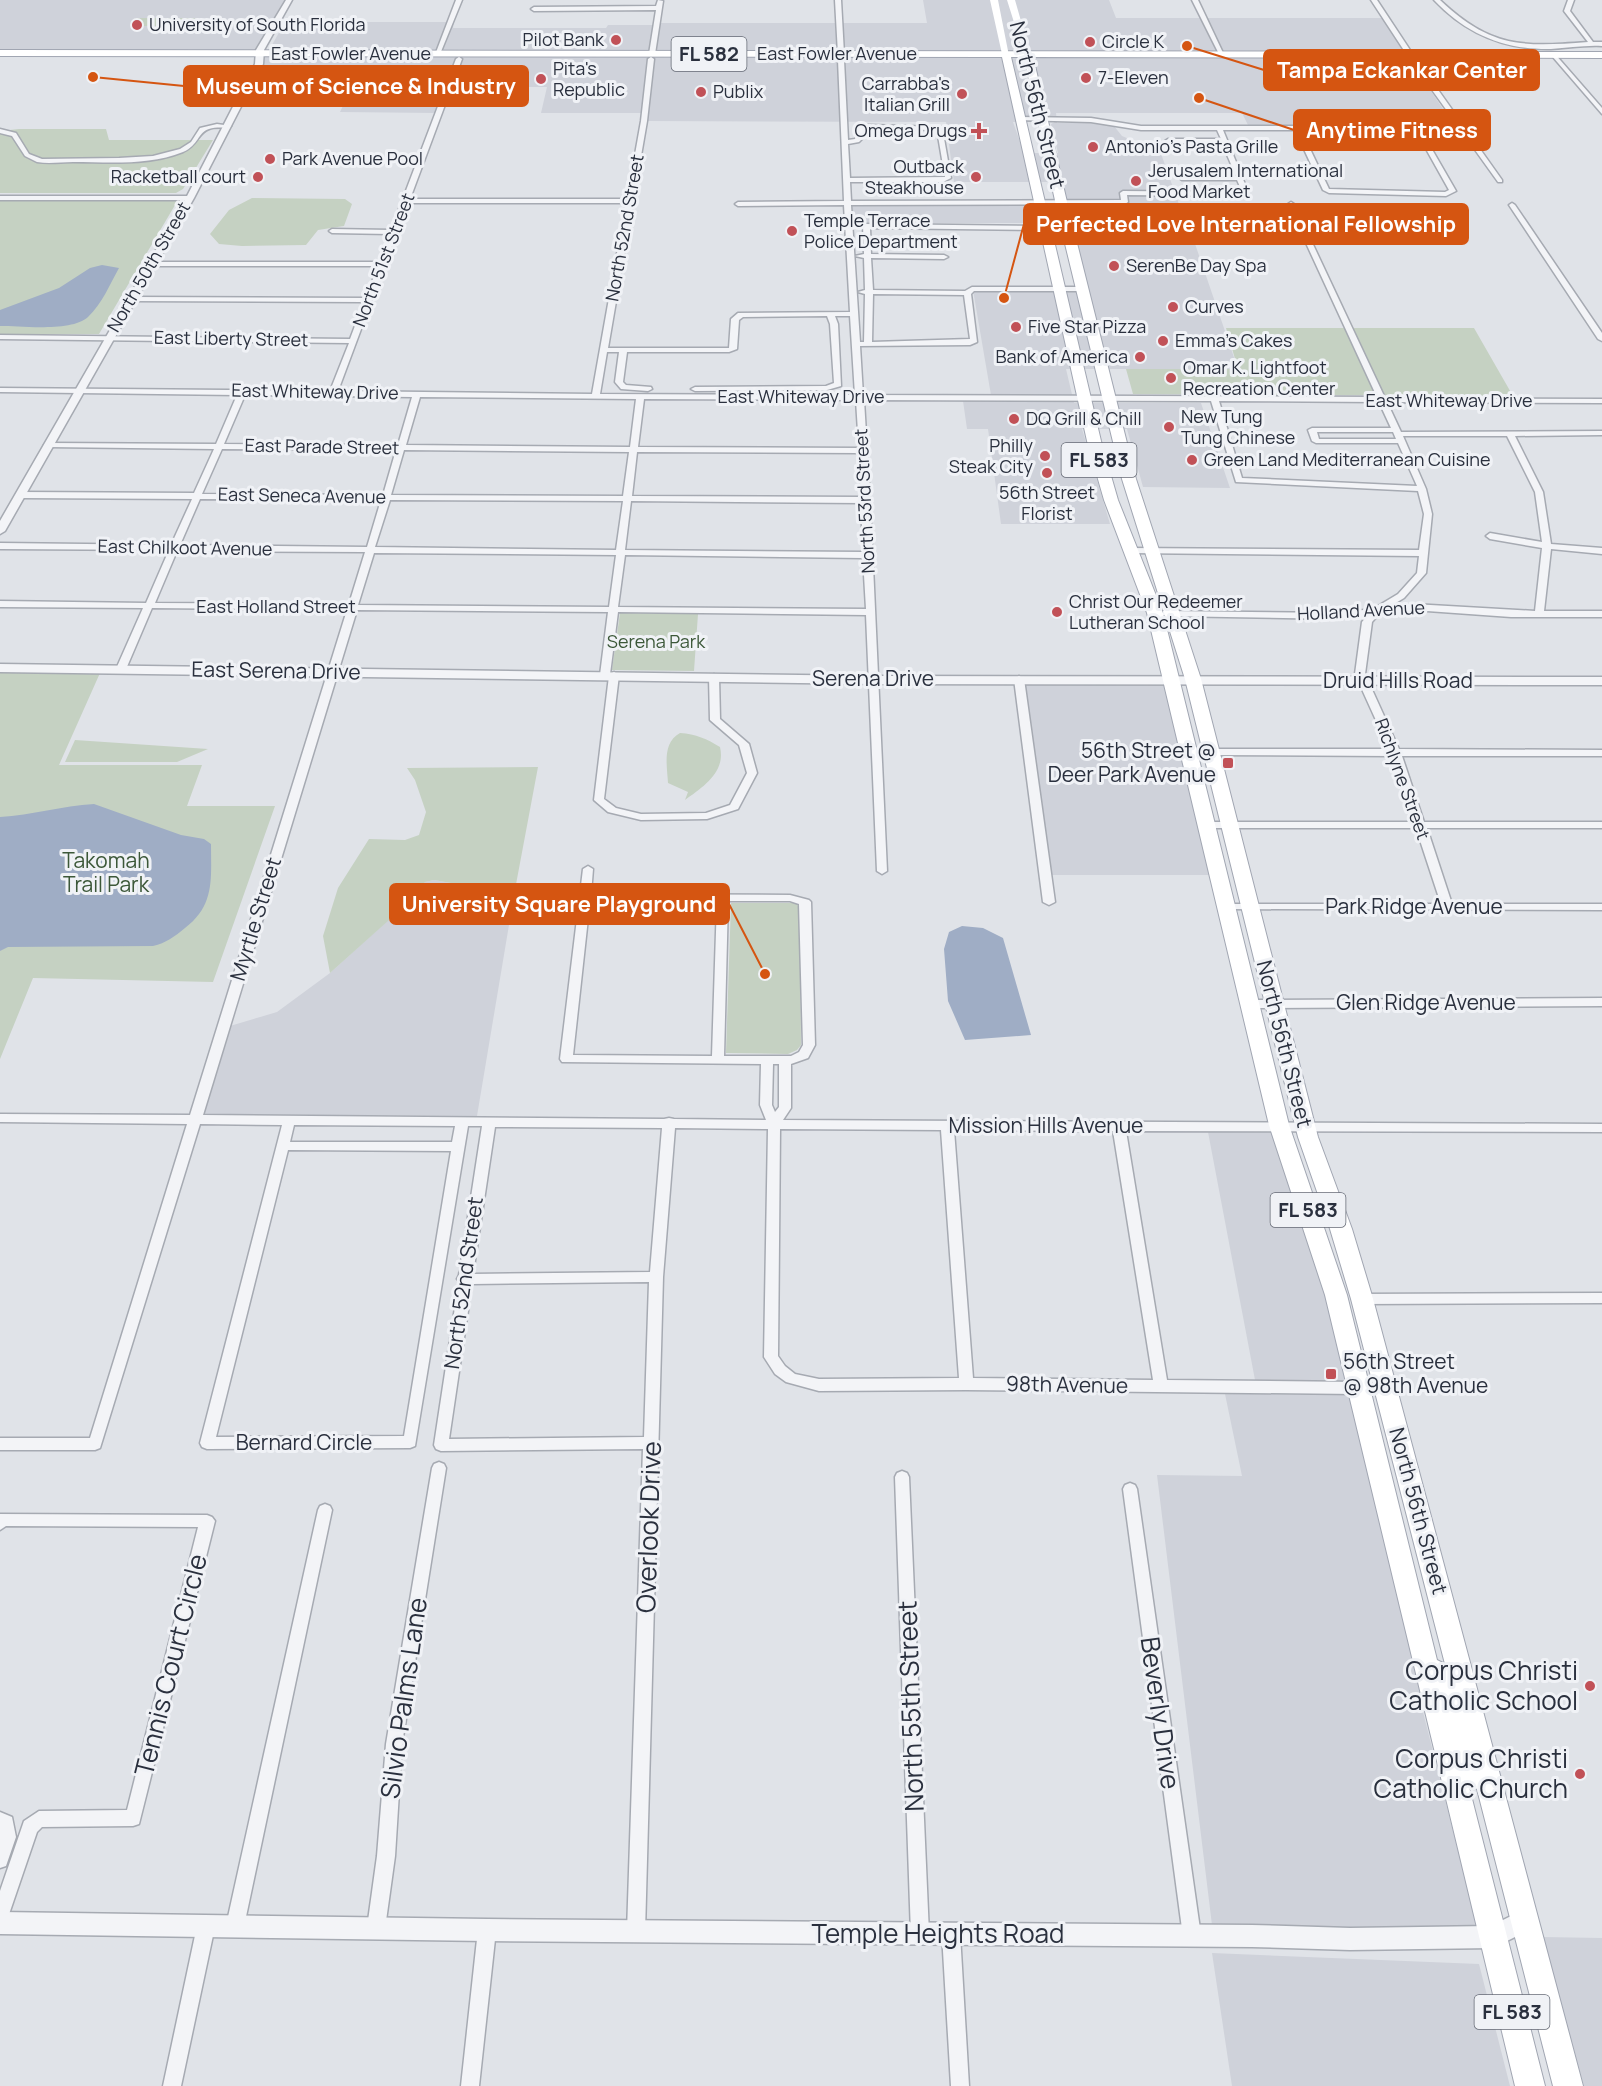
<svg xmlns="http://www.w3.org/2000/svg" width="1602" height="2086" viewBox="0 0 1602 2086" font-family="Manrope,sans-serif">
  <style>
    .built { fill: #cfd2da; fill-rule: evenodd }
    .green { fill: #c5d1c2 }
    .water { fill: #9fadc5 }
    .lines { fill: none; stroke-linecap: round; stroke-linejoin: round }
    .minor-casing { stroke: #a6aab2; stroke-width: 3 }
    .tertiary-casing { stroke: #a6aab2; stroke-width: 3 }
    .primary-casing { stroke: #a1a6b2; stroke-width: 2 }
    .minor { fill: #f3f4f7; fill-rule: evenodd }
    .tertiary { fill: #f3f4f7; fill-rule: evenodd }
    .secondary { fill: #fff; fill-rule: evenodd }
    .primary { fill: #fff; fill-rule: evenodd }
    .poi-dot { fill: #c15157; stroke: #f0f2f6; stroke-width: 2 }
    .labels { text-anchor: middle; stroke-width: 6; stroke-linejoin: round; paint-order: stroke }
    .far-poi-label { font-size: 18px; fill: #2a303e; stroke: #f0f2f6; text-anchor: start }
    .far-street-label { font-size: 18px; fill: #2a303e; stroke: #f0f2f6 }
    .far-park-label { font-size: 18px; fill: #3c5839; stroke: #f0f2f6 }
    .shield { fill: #f0f2f6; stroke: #656a75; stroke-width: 1.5 }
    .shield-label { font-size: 20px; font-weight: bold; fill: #2a303e }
    .street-label { font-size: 21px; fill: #2a303e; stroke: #f0f2f6 }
    .poi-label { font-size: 21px; fill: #2a303e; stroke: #f0f2f6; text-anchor: end }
    .park-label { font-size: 21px; fill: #3c5839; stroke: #f0f2f6 }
    .near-street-label { font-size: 26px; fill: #2a303e; stroke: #f0f2f6 }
    .near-poi-label { font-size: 26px; fill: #2a303e; stroke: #f0f2f6; text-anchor: end }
    .leader { fill: none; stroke: #d55511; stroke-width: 2 }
    .callout-dot { fill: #d55511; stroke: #f0f2f6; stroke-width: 2 }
    .callout { fill: #d55511; stroke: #d55511; stroke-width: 2 }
    .callout-label { font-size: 22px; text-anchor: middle; font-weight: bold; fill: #fff }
  </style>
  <rect width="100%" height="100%" fill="#e0e3e8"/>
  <path class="built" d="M0 0H290L259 54H0Z
    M923 0H1109L1116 18H1382L1449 118 1324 117 1328 126 1248 125 1242 113H1056L1057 123 1092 122 1114 126 1122 136 1129 139 1159 148 1186 224H1073L1062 182H954L946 122 647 121 648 113H541L547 87H447L436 113 340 112 352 87H248L285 22H454L453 28H606L608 25H660L661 23H927ZM1013 122H1055L1051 124 1058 153H1024Z
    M852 204H1033L1037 223H854Z
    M1075 234 1192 235 1238 369H1066L1074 403H1201L1230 488 1143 487 1127 429H1082L1110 524H1001L988 429H967L963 401H992L973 290 1088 291Z
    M1025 682H1168L1213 875H1052Z
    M434 880 462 885 487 901 514 895 477 1116 202 1114 230 1026 277 1012 330 973 407 903 425 882Z
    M1274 1131 1330 1299 1347 1381 1255 1380 1208 1132Z
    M1225 1394 1351 1395 1427 1708H1422L1477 1926 1348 1928 1212 1925 1157 1475 1242 1476Z
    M1542 1937 1602 1938V2086H1584Z
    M1212 1953 1479 1964 1510 2086H1232Z"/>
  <path class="green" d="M136 18H195L192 26H130Z
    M19 129H106L109 140H213L183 189 176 193H0V131Z
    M252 198 345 199 352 204 344 226 318 230 306 245 242 246 219 244 210 234 229 210Z
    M0 200H178L99 334H0Z
    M1226 328H1474L1513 396 1133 394 1126 369H1238Z
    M620 613 698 614 694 671 612 670Z
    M0 672 100 673 59 765H202L187 806H275L213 982 33 978 0 1059Z
    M680 733C696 734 707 739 720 747 726 772 703 787 685 800L688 792 668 783C667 765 662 743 680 733Z
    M75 740 208 749 177 762H65Z
    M538 767 514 895 487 901 462 885 434 880 425 882 408 903 330 973 323 936 338 888 369 839 405 840 419 835 426 812 415 780 407 768Z
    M731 903H800L801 1045 797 1050 788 1054 726 1053Z"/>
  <path class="water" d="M102 265 119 268C110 284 102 304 88 317 72 332 22 326 0 326V310L59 288 90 268Z
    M94 804 181 835 204 839 211 844C211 879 215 905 185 928 174 937 166 943 153 946L8 947 0 951V817C32 815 62 806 94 804Z
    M962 926 983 928 1003 938 1031 1035 965 1040 948 1001 944 949 949 932Z"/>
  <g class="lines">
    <g class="minor-casing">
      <path id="minor" d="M456 0H462L440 54 435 55Z
        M658 0 663 1 655 54 652 56 649 54 656 10 534 11 531 9 534 7 656 6Z
        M835 0H841L844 54 841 56 838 54Z
        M1192 0H1198L1224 55 1219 54Z
        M1371 0H1377L1412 53 1502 180V182H1498L1407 55Z
        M1434 0H1440C1491 48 1522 47 1588 42L1564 11 1568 0H1574L1570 11 1593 42H1602V46C1585 45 1568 48 1551 49 1504 50 1466 34 1434 0Z
        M1554 53 1602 108V114L1552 56Z
        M459 57 462 59 410 199H627L641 121 648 59 651 57 654 59 647 121 608 348H729L731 319 738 313 850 312 844 205 738 206 735 204 738 202 844 201 838 60 841 58 844 60 848 140 855 139 859 128 867 125 942 127 951 178 943 182H850L851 201 1121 200 1120 193 1123 191 1236 192 1241 189 1237 180H1182L1179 178 1182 176H1236L1222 143H1168L1165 141 1168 139H1221L1217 130H1141L1091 122 1017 120 1019 117 1091 118 1141 126H1329L1365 134 1418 135 1426 139 1456 191 1446 196 1329 193 1323 190 1295 130H1223L1247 189 1238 196 1127 195 1128 202 1125 204 851 205 860 342H864L865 294 858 292 865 290 864 258 855 256 864 254 863 226 866 224 1045 226 1048 228 1045 230 870 228 871 254 944 255 948 257 944 259 871 258 873 290 965 291 972 287H1082L1086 289 1082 291H974L971 294 977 342 970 345 860 346 863 395 1377 397 1288 204 1291 202 1294 204 1385 398 1602 399V403L1387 402 1401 432 1602 431V435L1515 436 1543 492 1551 544 1602 548V554L1551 549 1544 611H1602V617H1511L1413 610 1379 614 1372 622 1365 674 1399 749 1602 750V756H1402L1424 822H1602V828H1427L1452 904H1602V910L1223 909 1221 907 1227 904H1441L1416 828H1207L1202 825 1207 822H1414L1391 756 1210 755 1205 752 1210 749H1389L1355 674 1362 622 1368 615 1337 619 1166 616 1163 615V611L1337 613 1373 609 1398 594 1417 573 1419 556 1130 553 1126 550 1127 548 1419 550 1424 514 1418 491 1236 482 1211 401 864 400 870 500 887 871 882 874 877 871 866 615 618 612 610 674 614 672 619 675 604 799 616 808 641 814 706 813 730 805 747 773 739 745 710 720 709 677 714 674 719 677 720 719 749 744 757 773 738 809 707 819 641 820 608 812 594 800 609 676 605 678 600 675 608 612 357 610 203 1115 664 1119 669 1118 674 1119 766 1120 760 1105 761 1064 562 1062 560 1059 583 869 588 866 593 869 591 894 790 895 809 900 811 902 815 1045 808 1058 791 1064V1108L783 1120 1602 1124V1132L1126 1131 1167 1380 1357 1382 1362 1384 1364 1388 1362 1392 1357 1394 966 1390 819 1391 786 1382 775 1374 764 1357 768 1129 675 1128 663 1277 645 1932 642 1938 636 1941 630 1938 627 1932 643 1449 441 1451 436 1449 434 1445 459 1281 457 1279 459 1275 482 1126H468L415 1446 410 1448 207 1449 202 1447 200 1443 282 1125 200 1124 100 1448 95 1450H0V1438H90L187 1124 0 1122V1114L190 1115 347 610 152 608 126 669 121 672 116 669 143 608 0 607V601L146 603 169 550 0 549V543L171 545 192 499 21 498 17 495 21 492 194 493 214 449 48 447 44 445 48 443 216 444 237 395 0 392V388L330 391 349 343 0 339V335L350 339 364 302 132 301 128 299 132 297 366 298 378 266H152L148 264 152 262H379L390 234 332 233 329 231 332 229 391 230 456 59ZM868 129 937 130 945 177 850 178 848 144 859 142 863 138 864 130ZM1301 130H1329L1365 138 1421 140 1449 190 1445 192 1329 189ZM408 203H626L592 394 338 391ZM873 294 964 295 970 339 872 342ZM827 316 830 324 834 383 826 386 695 387 691 389 695 391 827 390 841 386 838 324 835 316H850L855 395 600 394 607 352H619L615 382 621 389 648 391 652 389 651 387 626 385 623 382 627 352H729L737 349 739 320 743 317ZM245 395 412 397 398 445 224 444ZM420 397 636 399 630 447 406 445ZM644 399 856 400 859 448 638 447ZM1219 401 1379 402 1391 428H1312L1308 430 1312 441 1316 443H1398L1417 486 1242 478ZM1317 432H1393L1396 439H1319ZM1403 436H1507L1535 492 1542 542 1490 533 1486 536 1490 539 1542 548 1535 611 1413 604 1389 607 1404 598 1426 573 1432 514 1426 489ZM222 449 396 450 383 495 202 494ZM404 450 629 452 623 496 391 495ZM637 452 859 453 861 497 632 496ZM200 499 381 500 367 547 180 545ZM390 500 623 501 616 550 375 547ZM631 501 861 503 863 552 625 550ZM177 551 365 552 349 604 155 603ZM374 553 616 555 609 607 358 605ZM625 555 863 558 866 609 618 607ZM590 900 717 901 712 1056 573 1055ZM728 901H790L799 904 803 1045 799 1052 791 1056H724ZM773 1064H779V1107L775 1112 772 1105ZM294 1125 455 1126 452 1142H290ZM495 1127 662 1128 650 1272 473 1274ZM780 1129 941 1130 959 1378 819 1379 795 1374 785 1366 778 1356ZM954 1130 1113 1131 1153 1380 973 1378ZM288 1150 451 1151 404 1436 216 1437ZM649 1282 644 1437 449 1439 472 1284Z
        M217 124 231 126C225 129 216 126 209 129 197 133 199 145 183 152 148 166 109 162 73 162 61 162 49 164 37 162L25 156 12 136 0 133V129L16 133 29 154 42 159 119 158 153 156 180 149 191 142 200 128Z
        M0 196H190L193 198 190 200H0Z
        M1512 203 1515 205 1602 333V341L1598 339 1509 205Z
        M1019 676 1024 679 1055 902 1049 905 1043 902 1014 679Z
        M1602 998V1006L1251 1008 1245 1004 1251 1000Z
        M1602 1293V1303L1362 1304 1357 1303 1355 1299 1357 1295 1362 1294Z
        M439 1462 444 1464 446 1468 402 1744 395 1856 385 1928 382 1934 376 1937 370 1934 367 1928 377 1856 386 1744 432 1468 434 1464Z
        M902 1471 907 1473 909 1477 929 1934 926 1940 920 1943 914 1940 911 1934 895 1477 897 1473Z
        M1130 1483 1135 1485 1137 1489 1201 1936 1198 1942 1192 1945 1186 1942 1183 1936 1123 1489 1125 1485Z
        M325 1504 330 1506 332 1510 244 1926 241 1932 235 1935 229 1932 226 1926 318 1510 320 1506Z
        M0 1514 207 1515 212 1517 215 1521 139 1824 133 1826 42 1827 37 1832 6 1923 0 1926V1891L24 1821 39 1811 127 1810 198 1527 6 1526 0 1530Z
        M0 1812 12 1817 16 1837 6 1866 0 1868Z
        M206 1917 212 1920 215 1926 181 2086H163L197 1926 200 1920Z
        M487 1921 493 1924 496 1930 479 2086H461L478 1930 481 1924Z
        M951 1925 957 1928 960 1934 969 2086H951L942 1934 945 1928Z"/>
    </g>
    <g class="tertiary-casing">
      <path id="tertiary" d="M286 0H292L264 50 263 64 194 198 5 531 0 534V521L186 198 255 64 256 50Z
        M0 664 874 676 1602 677V685L874 684 0 672Z
        M1525 1909 1533 1912 1536 1920 1533 1928 1493 1948 1350 1950 1252 1947 487 1941 0 1934V1912L487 1919 1252 1925 1350 1928 1491 1926Z"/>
    </g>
    <g class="primary-casing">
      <path id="primary" d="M0 50 1602 52V58L1033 57 1071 219 1136 479 1201 679 1318 1137 1352 1229 1373 1299 1583 2086H1553L1477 1789 1468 1783 1545 2086H1515L1325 1295 1269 1125 1147 613 1104 500 1087 441 1002 57 0 56ZM1011 57H1024L1059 219 1122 479 1185 679 1298 1137 1330 1229 1351 1299 1445 1664 1437 1660 1347 1295 1289 1125 1163 613 1118 500 1101 441Z"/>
    </g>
    <use href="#minor" class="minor"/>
    <use href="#tertiary" class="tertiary"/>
    <path class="secondary" d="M990 0H998L1009 56 1002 54Z
      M1007 0H1015L1031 56 1024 54Z"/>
    <use href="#primary" class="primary"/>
  </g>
  <g class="poi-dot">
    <circle cx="137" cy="25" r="6"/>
    <circle cx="616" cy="40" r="6"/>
    <circle cx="1090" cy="42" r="6"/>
    <circle cx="1086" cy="78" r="6"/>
    <circle cx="541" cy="79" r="6"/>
    <circle cx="701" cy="92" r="6"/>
    <circle cx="962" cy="94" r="6"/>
    <path d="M976 122h6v6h6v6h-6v6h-6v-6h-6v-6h6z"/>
    <circle cx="1093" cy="147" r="6"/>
    <circle cx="270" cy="159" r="6"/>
    <circle cx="258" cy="177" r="6"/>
    <circle cx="976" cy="177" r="6"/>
    <circle cx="1136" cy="181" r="6"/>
    <circle cx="792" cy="231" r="6"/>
    <circle cx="1114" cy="266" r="6"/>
    <circle cx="1173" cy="307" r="6"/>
    <circle cx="1016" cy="327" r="6"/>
    <circle cx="1163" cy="341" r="6"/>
    <circle cx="1140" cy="357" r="6"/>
    <circle cx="1171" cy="378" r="6"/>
    <circle cx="1014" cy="419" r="6"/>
    <circle cx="1169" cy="427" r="6"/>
    <circle cx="1045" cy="456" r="6"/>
    <circle cx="1192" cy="460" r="6"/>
    <circle cx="1047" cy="473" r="6"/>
    <circle cx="1057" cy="612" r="6"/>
    <rect x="1222" y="757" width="12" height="12" rx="3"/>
    <rect x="1325" y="1368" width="12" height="12" rx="3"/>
    <circle cx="1590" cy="1686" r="6"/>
    <circle cx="1580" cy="1774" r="6"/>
  </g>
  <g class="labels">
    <g class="far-poi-label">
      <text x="149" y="31">University of South Florida</text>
      <text x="604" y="46" text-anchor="end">Pilot Bank</text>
      <text x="1102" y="48">Circle K</text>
      <text x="553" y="75">Pita's<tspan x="553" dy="21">Republic</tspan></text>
      <text x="1098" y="84">7-Eleven</text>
      <text x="950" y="90" text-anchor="end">Carrabba's<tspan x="950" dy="21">Italian Grill</tspan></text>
      <text x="713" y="98">Publix</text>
      <text x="967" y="137" text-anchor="end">Omega Drugs</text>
      <text x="1105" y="153">Antonio's Pasta Grille</text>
      <text x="282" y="165">Park Avenue Pool</text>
      <text x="964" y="173" text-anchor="end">Outback<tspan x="964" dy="21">Steakhouse</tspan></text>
      <text x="1148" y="177">Jerusalem International<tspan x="1148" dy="21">Food Market</tspan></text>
      <text x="246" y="183" text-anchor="end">Racketball court</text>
      <text x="804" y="227">Temple Terrace<tspan x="804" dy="21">Police Department</tspan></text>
      <text x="1126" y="272">SerenBe Day Spa</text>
      <text x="1185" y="313">Curves</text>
      <text x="1028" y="333">Five Star Pizza</text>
      <text x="1175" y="347">Emma's Cakes</text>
      <text x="1128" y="363" text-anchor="end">Bank of America</text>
      <text x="1183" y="374">Omar K. Lightfoot<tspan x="1183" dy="21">Recreation Center</tspan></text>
      <text x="1181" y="423">New Tung<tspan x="1181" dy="21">Tung Chinese</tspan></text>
      <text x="1026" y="425">DQ Grill &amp; Chill</text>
      <text x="1033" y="452" text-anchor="end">Philly<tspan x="1033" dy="21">Steak City</tspan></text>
      <text x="1204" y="466">Green Land Mediterranean Cuisine</text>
      <text x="1047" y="499" text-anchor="middle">56th Street<tspan x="1047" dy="21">Florist</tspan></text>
      <text x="1069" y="608">Christ Our Redeemer<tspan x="1069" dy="21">Lutheran School</tspan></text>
    </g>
    <g class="far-street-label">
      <text x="351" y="60">East Fowler Avenue</text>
      <text x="837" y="60">East Fowler Avenue</text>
      <text transform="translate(625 228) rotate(-80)" y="6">North 52nd Street</text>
      <text transform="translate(384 260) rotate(-69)" y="6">North 51st Street</text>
      <text transform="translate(149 267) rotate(-60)" y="6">North 50th Street</text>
      <text transform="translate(231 339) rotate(1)" y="6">East Liberty Street</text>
      <text transform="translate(315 392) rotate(1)" y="6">East Whiteway Drive</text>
      <text x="801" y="403">East Whiteway Drive</text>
      <text x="1449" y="407">East Whiteway Drive</text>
      <text transform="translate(322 447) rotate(1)" y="6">East Parade Street</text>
      <text transform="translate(302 496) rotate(1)" y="6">East Seneca Avenue</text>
      <text transform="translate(865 501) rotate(-93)" y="6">North 53rd Street</text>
      <text transform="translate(185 548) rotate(1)" y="6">East Chilkoot Avenue</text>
      <text x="276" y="613">East Holland Street</text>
      <text transform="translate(1361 611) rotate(-3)" y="6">Holland Avenue</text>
      <text transform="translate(1402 779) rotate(70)" y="6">Richlyne Street</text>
    </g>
    <g class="far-park-label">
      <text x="656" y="648">Serena Park</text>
    </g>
    <g class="shield">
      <rect x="671.5" y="37" width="75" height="34" rx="4.5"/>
      <rect x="1061.5" y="443" width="75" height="34" rx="4.5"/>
      <rect x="1270.5" y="1193" width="75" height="34" rx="4.5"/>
      <rect x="1474.5" y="1995" width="75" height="34" rx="4.5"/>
    </g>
    <g class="shield-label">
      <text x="709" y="61">FL 582</text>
      <text x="1099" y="467">FL 583</text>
      <text x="1308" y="1217">FL 583</text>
      <text x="1512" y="2019">FL 583</text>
    </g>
    <g class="street-label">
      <text transform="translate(1037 105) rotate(76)" y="7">North 56th Street</text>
      <text transform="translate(276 671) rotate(1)" y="7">East Serena Drive</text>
      <text x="873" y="686">Serena Drive</text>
      <text x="1398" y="688">Druid Hills Road</text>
      <text x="1414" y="914">Park Ridge Avenue</text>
      <text transform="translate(256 919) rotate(-73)" y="7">Myrtle Street</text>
      <text x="1426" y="1010">Glen Ridge Avenue</text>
      <text transform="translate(1284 1044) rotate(76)" y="7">North 56th Street</text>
      <text x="1046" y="1133">Mission Hills Avenue</text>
      <text transform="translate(464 1283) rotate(-82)" y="7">North 52nd Street</text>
      <text transform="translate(1067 1385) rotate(1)" y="7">98th Avenue</text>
      <text x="304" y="1450">Bernard Circle</text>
      <text transform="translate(1418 1511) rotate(75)" y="7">North 56th Street</text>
    </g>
    <g class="poi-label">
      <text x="1216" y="758">56th Street @<tspan x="1216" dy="24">Deer Park Avenue</tspan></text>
      <text x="1343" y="1369" text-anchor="start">56th Street<tspan x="1343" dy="24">@ 98th Avenue</tspan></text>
    </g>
    <g class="park-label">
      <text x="106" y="868">Takomah<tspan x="106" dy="24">Trail Park</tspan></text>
    </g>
    <g class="near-street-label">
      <text transform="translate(649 1527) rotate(-88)" y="9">Overlook Drive</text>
      <text transform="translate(171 1665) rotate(-76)" y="9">Tennis Court Circle</text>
      <text transform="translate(404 1698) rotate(-82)" y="9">Silvio Palms Lane</text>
      <text transform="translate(911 1706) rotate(-92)" y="9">North 55th Street</text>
      <text transform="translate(1160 1713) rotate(82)" y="9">Beverly Drive</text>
      <text x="938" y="1943">Temple Heights Road</text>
    </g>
    <g class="near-poi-label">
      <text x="1578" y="1680">Corpus Christi<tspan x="1578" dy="30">Catholic School</tspan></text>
      <text x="1568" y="1768">Corpus Christi<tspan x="1568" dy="30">Catholic Church</tspan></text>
    </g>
  </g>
  <path class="leader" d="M1187 46L1264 70M93 77L184 86M1199 98L1294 130M1004 298L1024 224M765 974L729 904"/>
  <g class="callout-dot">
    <circle cx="1187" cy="46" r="6"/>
    <circle cx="93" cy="77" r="6"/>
    <circle cx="1199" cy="98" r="6"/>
    <circle cx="1004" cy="298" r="6"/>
    <circle cx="765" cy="974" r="6"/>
  </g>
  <g class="callout">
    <rect x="1264" y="50" width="275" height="40" rx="6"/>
    <rect x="184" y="66" width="344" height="40" rx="6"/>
    <rect x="1294" y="110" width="196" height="40" rx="6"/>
    <rect x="1024" y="204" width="444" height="40" rx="6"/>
    <rect x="390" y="884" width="339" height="40" rx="6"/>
  </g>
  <g class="callout-label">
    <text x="1402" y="78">Tampa Eckankar Center</text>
    <text x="356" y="94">Museum of Science &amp; Industry</text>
    <text x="1392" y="138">Anytime Fitness</text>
    <text x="1246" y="232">Perfected Love International Fellowship</text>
    <text x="559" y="912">University Square Playground</text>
  </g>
</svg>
